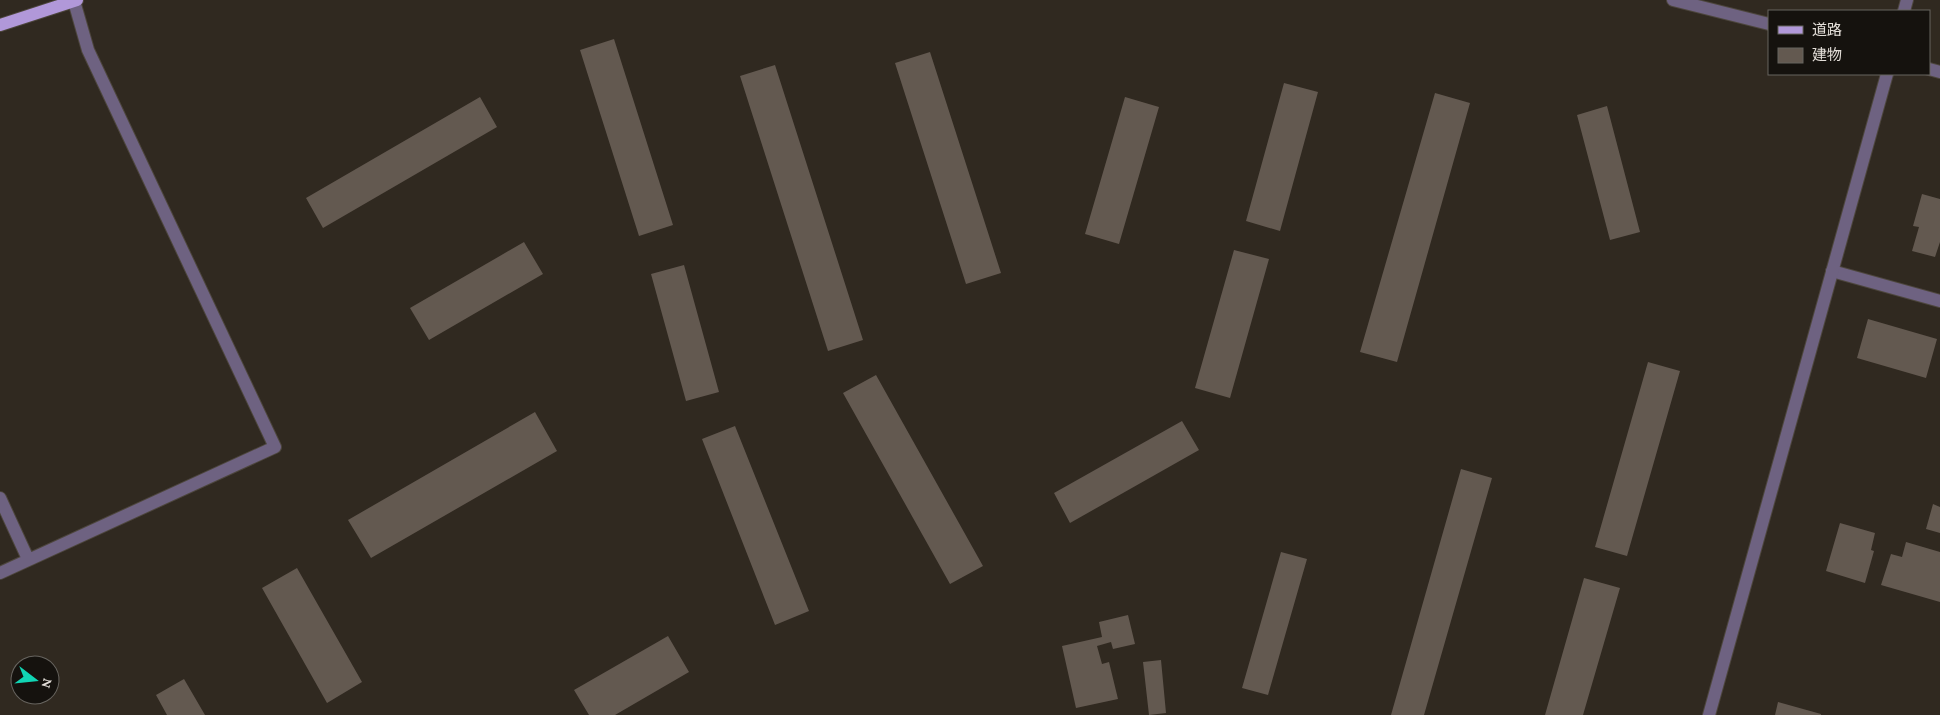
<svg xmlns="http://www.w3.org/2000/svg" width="1940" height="715" viewBox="0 0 1940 715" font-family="'Crimson Pro','Noto Sans JP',serif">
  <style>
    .building { fill: #635950 }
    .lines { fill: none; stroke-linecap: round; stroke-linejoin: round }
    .minor-casing { stroke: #4d463d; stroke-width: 14 }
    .tertiary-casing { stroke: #4d463d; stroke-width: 14 }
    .primary-casing { stroke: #4d463d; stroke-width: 14 }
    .minor { stroke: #6e6281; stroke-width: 12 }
    .tertiary { stroke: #6e6281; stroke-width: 12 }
    .primary { stroke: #b198d9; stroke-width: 12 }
  </style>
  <rect width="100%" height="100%" fill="#302920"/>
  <path class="building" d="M614 39 673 225 639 236 580 50Z
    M930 52 1001 273 966 284 895 63Z
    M775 65 863 340 828 351 740 76Z
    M1284 83 1318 92 1280 231 1246 221Z
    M1435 93 1470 103 1397 362 1360 352Z
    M480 97 497 127 323 228 306 198Z
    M1125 97 1159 107 1119 244 1085 234Z
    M1607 106 1640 232 1610 240 1577 115Z
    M1922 194 1940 199V242L1935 257 1912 251 1919 227 1913 226Z
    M524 242 543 274 429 340 410 308Z
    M1234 250 1269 259 1230 398 1195 388Z
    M684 265 719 392 686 401 651 274Z
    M1868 319 1937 339 1926 378 1857 358Z
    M1648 362 1680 371 1627 556 1595 547Z
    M876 375 983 566 950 584 843 393Z
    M535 412 557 451 371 558 348 520Z
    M1182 421 1199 450 1070 523 1054 493Z
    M735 426 809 611 775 625 702 439Z
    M1461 469 1492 478 1424 715H1391Z
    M1933 504 1940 507V533L1926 529Z
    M1840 523 1875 533 1871 550 1874 551 1865 583 1826 571Z
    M1906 542 1940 552V602L1881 585 1891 554 1902 557Z
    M1281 552 1307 559 1268 695 1242 688Z
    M297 568 362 682 327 703 262 588Z
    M1584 578 1620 588 1583 715H1545Z
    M1128 615 1135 644 1113 649 1111 642 1097 646 1102 664 1109 662 1118 699 1076 708 1062 646 1102 637 1099 622Z
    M668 636 689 672 615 715H589L574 690Z
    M1161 660 1166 713 1149 715 1143 662Z
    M184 679 205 715H167L156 695Z
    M1778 702 1821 714V715H1775Z"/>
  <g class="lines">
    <g class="minor-casing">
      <path id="minor" d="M1673 0 1769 24
        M1929 69 1940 72
        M1832 271 1940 301
        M0 498 28 559
        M0 573 275 447 88 50 74 1"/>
    </g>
    <g class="tertiary-casing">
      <path id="tertiary" d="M1904 11 1907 0
        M1709 715 1887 74"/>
    </g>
    <g class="primary-casing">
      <path id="primary" d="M0 25 77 0"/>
    </g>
    <use href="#minor" class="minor"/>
    <use href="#tertiary" class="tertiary"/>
    <use href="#primary" class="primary"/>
  </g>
  <rect x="1768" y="10" width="162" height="65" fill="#15120e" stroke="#67645f"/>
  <rect x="1778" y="26" width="25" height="8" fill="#b198d9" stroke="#67645f"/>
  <text x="1812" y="35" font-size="15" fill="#e3ded8">道路</text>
  <rect x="1778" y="48" width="25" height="15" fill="#635950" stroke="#67645f"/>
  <text x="1812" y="60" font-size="15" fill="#e3ded8">建物</text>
  <g transform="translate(35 680) rotate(106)"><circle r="24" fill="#15120e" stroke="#67645f"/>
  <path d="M0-4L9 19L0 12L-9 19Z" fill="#11d5b4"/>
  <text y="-8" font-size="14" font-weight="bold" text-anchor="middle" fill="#e3ded8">N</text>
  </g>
</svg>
